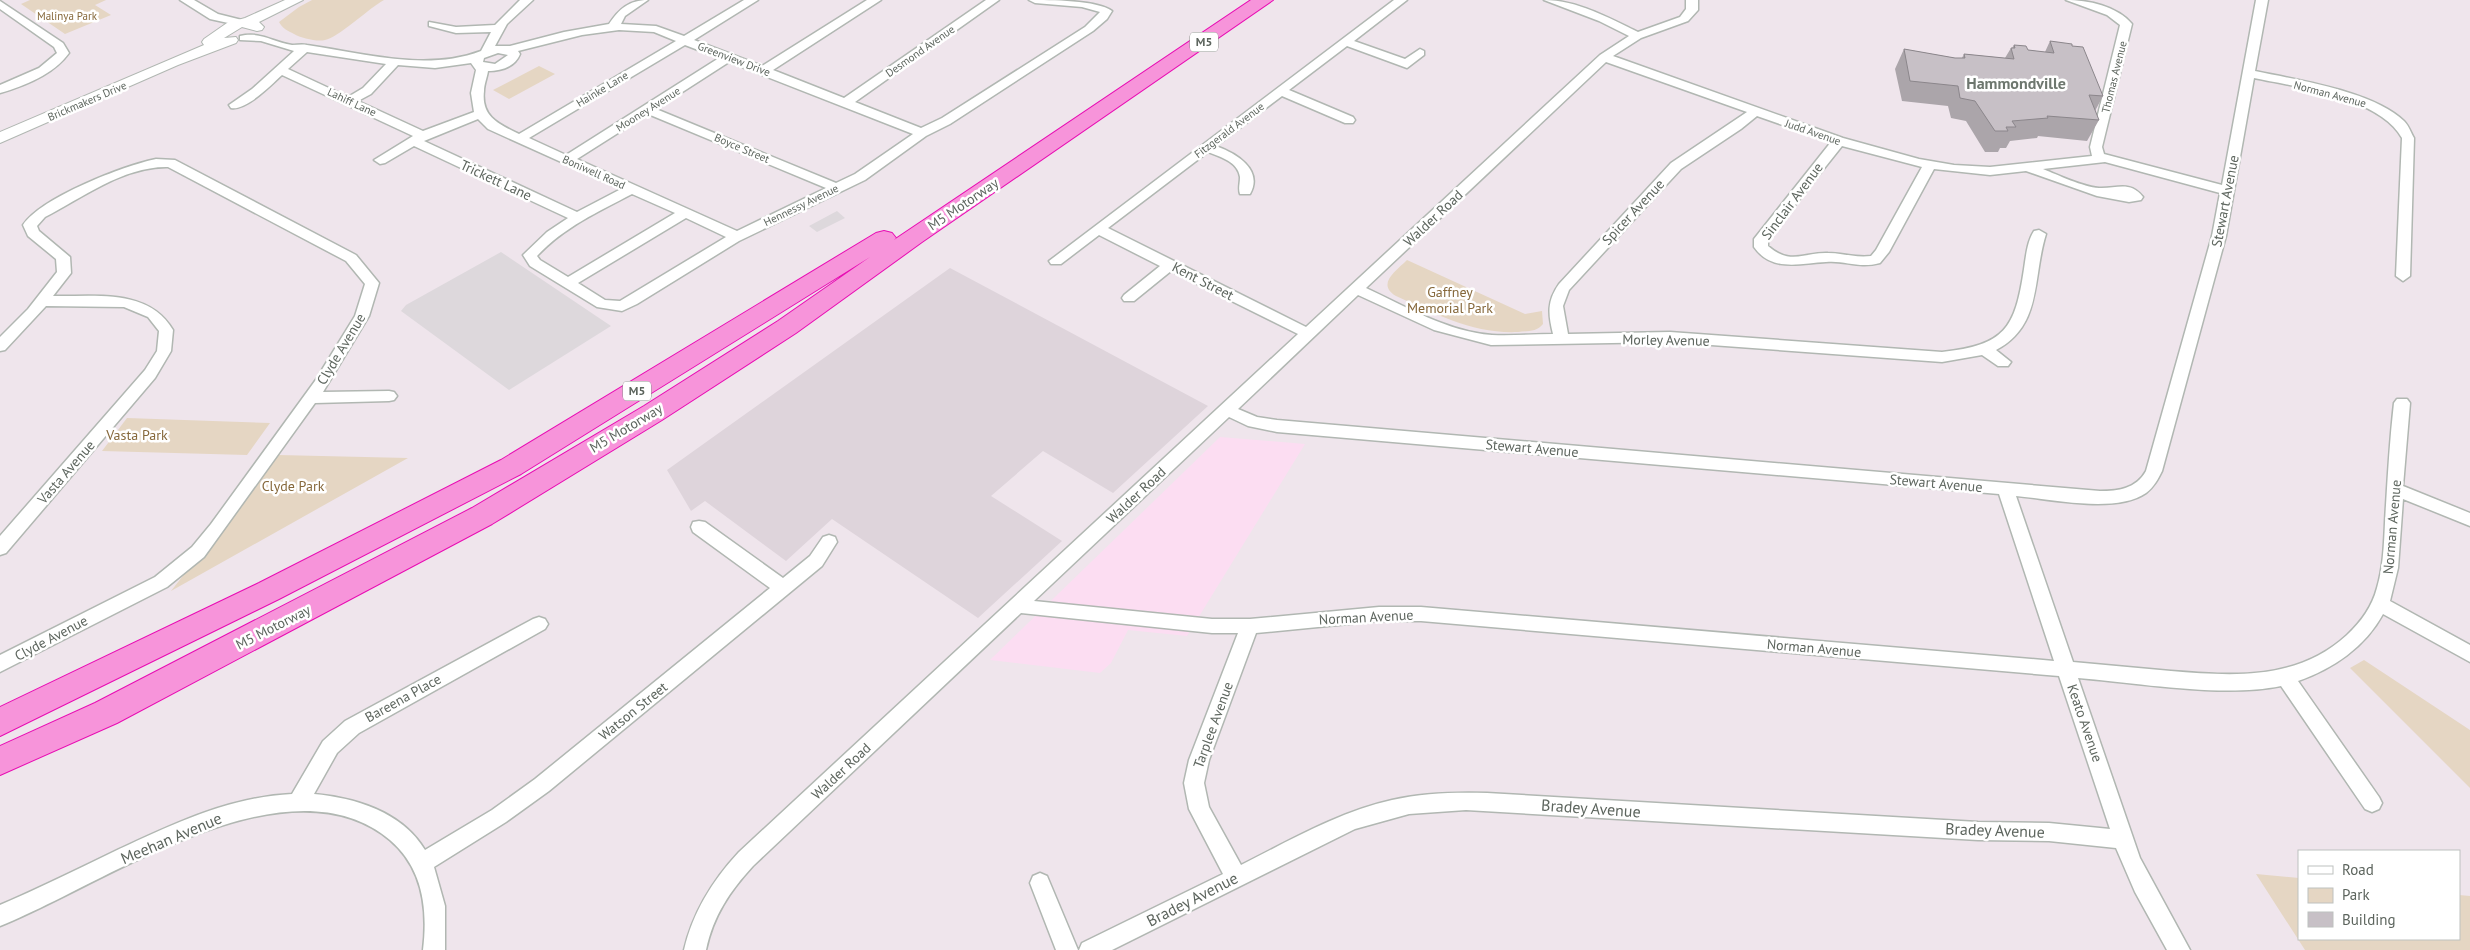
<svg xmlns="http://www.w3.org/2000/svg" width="2470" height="950" viewBox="0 0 2470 950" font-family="'PT Sans',sans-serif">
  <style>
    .commercial { fill: #fcddf2 }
    .industrial { fill: #ddd8dc }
    .education { fill: #ded4db }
    .green { fill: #e5d6c3 }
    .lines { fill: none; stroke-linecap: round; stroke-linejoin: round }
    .minor-casing { stroke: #b1b7b2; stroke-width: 3 }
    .tertiary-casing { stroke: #b1b7b2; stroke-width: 2 }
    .motorway-casing { stroke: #e80cb3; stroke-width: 2 }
    .minor { fill: #fff; fill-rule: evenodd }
    .tertiary { fill: #fff; fill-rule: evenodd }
    .motorway { fill: #f794da; fill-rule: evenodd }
    .wall { fill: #aba5aa }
    .building { fill: #c7c0c6; stroke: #8b868b }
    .labels { text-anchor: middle; stroke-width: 5; stroke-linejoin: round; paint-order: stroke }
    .far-park-label { font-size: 11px; fill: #86683b; stroke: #fff }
    .far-street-label { font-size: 11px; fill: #5d655e; stroke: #fff }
    .shield { fill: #fff; stroke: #8e938e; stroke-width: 1 }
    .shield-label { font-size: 12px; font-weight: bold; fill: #5d655e }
    .street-label { font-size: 14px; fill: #5d655e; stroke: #fff }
    .park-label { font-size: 14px; fill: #86683b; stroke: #fff }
    .far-district-label { font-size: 16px; font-weight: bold; fill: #6e776f; stroke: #fff }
    .near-street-label { font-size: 16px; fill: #5d655e; stroke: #fff }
  </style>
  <rect width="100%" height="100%" fill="#efe5ec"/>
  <path class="commercial" d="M1220 437 1305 444 1187 636 1128 630 1111 663 1100 673 990 660Z"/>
  <path class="industrial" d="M837 211 845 218 817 232 809 226Z
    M501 252 611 326 509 390 401 311 406 305Z"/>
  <path class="education" d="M950 268 1208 406 1113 493 1043 451 991 496 1062 541 978 618 832 519 786 561 705 501 691 511 667 470Z"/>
  <path class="green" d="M30 0H106L95 5 111 15 65 34 21 4Z
    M312 0H384C369 8 338 38 325 40 317 42 301 38 294 34 288 31 282 28 279 22L299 7Z
    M539 66 555 74 509 99 493 90Z
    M1407 260 1525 314 1542 311 1543 324C1537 332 1527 331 1518 332 1473 334 1436 314 1396 296 1376 284 1396 271 1407 260Z
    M127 418 270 423 247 455 102 451Z
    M278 455 408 458 171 591Z
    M2364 660 2470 730V788L2350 668Z
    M2256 874 2299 878V939H2459V895L2470 896V950H2305Z"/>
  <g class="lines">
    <g class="minor-casing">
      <path id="minor" d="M180 0H194L218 14 246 21 248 23 242 26 210 19Z
        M520 0H533L507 24 495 46H510L564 32 609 24C619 9 629 0 648 0L625 16 621 24 656 26 684 36 744 0H758L694 40 762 66 867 0H881L773 70 844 98 986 0H999L855 102 921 128 942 118 1085 27 1100 12 1082 7 1035 3 1029 0C1051 0 1097 0 1112 11L1107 19 1093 31 950 124 926 136 865 180 739 241 637 304 622 311 597 307 530 266 523 255 547 232 568 218 414 146 385 163 380 164 374 160 413 136 282 75C271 85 246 111 231 108L229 105 252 89 294 51 261 41 240 40V36C260 31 273 42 292 45 297 45 302 44 307 45 363 53 426 72 481 51L491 32 456 33 429 26V22L456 27 495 25ZM619 30 654 32 676 41 519 134C499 124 481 117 484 91 484 84 487 78 488 71 501 71 515 67 520 54L518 51 582 35ZM685 45 719 58 566 155 529 138ZM307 52 386 64 363 88 348 97 288 69ZM498 53 508 55 495 64 483 62 484 58ZM729 62 913 134 855 174 836 183 656 109ZM471 63 476 70 471 93 474 112 423 131 358 101 371 94 398 65 435 68ZM648 114 826 188 737 231 577 159ZM478 119 488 129 621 189 577 212 424 141ZM632 194 675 213 568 277 540 260 537 256C564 227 598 212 632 194ZM686 218 726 237 620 301 605 300 578 283Z
        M1394 0H1407L1354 41 1405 59 1420 49 1424 51V55L1407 68 1347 46 1289 90 1353 117 1355 120 1353 123H1345L1282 96 1216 146C1235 153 1264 169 1250 194H1240C1238 188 1240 184 1240 177 1238 162 1221 157 1208 152L1108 228 1306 327 1600 55 1629 36 1599 21 1544 0C1577 0 1609 18 1638 32L1680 17 1686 9V0H1698V10L1688 21 1641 38 1613 56 1843 138 1919 159 1954 165 1990 167 2092 156 2090 147 2120 25 2107 15 2066 0C2088 0 2117 6 2132 24L2102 147 2104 154 2222 185 2256 0H2268L2255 71C2297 80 2373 91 2404 121 2409 126 2411 133 2414 138L2410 276 2403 281 2396 276 2402 138C2379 97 2296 87 2254 78L2226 236 2162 471C2158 479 2154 487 2146 493 2116 514 2051 499 2016 496L2073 662C2105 665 2138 668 2171 671 2233 676 2297 681 2347 635 2361 622 2372 607 2377 588 2385 561 2384 532 2386 505 2388 471 2390 437 2394 403L2397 399H2407L2410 403 2403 486 2470 513V526L2403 499 2398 568 2390 601 2470 645V662L2383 614C2365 647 2333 669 2298 681L2379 797 2382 803 2379 809 2372 812 2365 809 2281 686C2223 698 2138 683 2078 678L2140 858 2190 950H2167L2135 892 2116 848 2049 841 1978 840 1466 810 1409 814 1355 829 1112 950H1079L1082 943 1223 874 1189 809 1184 783 1189 760 1238 633H1212L1021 613 753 866C730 891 713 916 706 950H684C693 912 712 881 739 852L1298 334 1171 271 1134 301H1124L1122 298 1124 295 1160 266 1099 235 1061 264H1051L1049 261ZM1606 62 1747 112 1671 163 1559 284C1547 301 1548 314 1553 334 1533 334 1512 336 1492 335 1448 332 1405 306 1366 288ZM1757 116 1831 142 1754 239V247C1772 273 1802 263 1826 262 1845 260 1858 269 1880 263L1889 252 1934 169 1990 175 2026 171 2097 196 2129 202 2141 200 2143 197C2130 180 2116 189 2099 188 2083 187 2058 175 2043 169L2105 162 2220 193 2212 236 2146 471C2136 489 2118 491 2100 491L1277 420 1257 417 1238 409 1358 295 1434 330 1491 345 1670 342 1942 362 1982 355 1998 366H2008L2011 362 1996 350C2043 325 2032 278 2046 234L2039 230 2034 231C2027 242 2026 256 2024 269 2015 329 2005 345 1942 352L1670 332 1568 334 1563 306 1569 290 1681 169 1741 129ZM1842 146 1922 167 1876 250 1871 256C1855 258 1843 253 1828 253 1804 252 1791 266 1768 246V239ZM1229 417 1248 426 1277 432 1999 494 2054 661 1421 607H1379L1250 619H1212L1034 601ZM1379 621H1421L2059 676 2110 829 2049 823 1978 822 1487 793C1455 792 1423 793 1392 800 1338 812 1289 841 1241 865L1209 807 1204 783 1209 760 1256 633Z
        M0 1 63 43 69 53C54 74 25 86 0 93V85L39 68 57 53 54 47 0 9Z
        M156 159 175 160 356 255 379 283 369 316 323 392 389 391 394 392 397 396 394 400 389 401 315 403 204 557 167 587 0 672V655L155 577 192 547 211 524 315 381 355 316 365 284 346 261 168 167C124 166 82 198 45 217L37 226 39 231 70 257 71 273 53 296C96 297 148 288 173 330L171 351 155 378 6 553 0 555V536L145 370 157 351 159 331 148 317 124 307 46 306 5 350 0 351V337L28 309 57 272 56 259 28 236 23 225C42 197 123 166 156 159Z
        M699 521 705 522 783 578 810 556 823 537 829 535 835 537 837 542 822 566 549 791 506 822 434 867 445 906V950H423C428 909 423 868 390 840 286 753 102 886 0 926V905C37 889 74 871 111 853 169 826 227 797 292 794L323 741 345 721 533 619 539 617 545 619 548 624 545 629 359 733 337 753 314 794C356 798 402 812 425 850L492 810 535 779 770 588 693 532 691 527 693 522Z
        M1040 873 1047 876 1078 950H1056L1030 883 1033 876Z"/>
    </g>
    <g class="tertiary-casing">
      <path id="tertiary" d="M285 0H303L259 22 264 27 262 30 257 31 242 27 224 38 236 37 238 40 236 43 178 65 0 143V132L204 45 202 42 204 39 227 23 245 18Z"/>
    </g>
    <g class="motorway-casing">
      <path id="motorway" d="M1251 0H1273L922 242 796 333 662 420 492 524 117 723 0 775V746L95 703 472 508 644 406 778 321 870 257 521 474 279 599 0 736V707L259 583 501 460 876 233 884 231 892 233 896 238 894 240Z"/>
    </g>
    <use href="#minor" class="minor"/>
    <use href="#tertiary" class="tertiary"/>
    <use href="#motorway" class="motorway"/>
  </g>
  <path class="wall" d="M2050 41 2072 46 2103 96 2095 111 2099 120 2087 141 2038 136 2037 138 2010 141 2006 148H2000L1998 152H1985L1966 121 1951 118 1948 106 1902 101 1895 69 1904 49 1955 58H1962L1964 54 2005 58 2011 48H2012L2014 45 2028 50 2045 52Z"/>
  <path class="building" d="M2050 41 2072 44V46L2083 47 2103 96 2089 95 2099 120 2047 116 2048 118 2012 121 2016 127H2006L2008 131H1995L1975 101 1960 98 1958 86 1910 81 1904 49 1955 58H1965L1964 54 2014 59 2011 48H2015L2014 45 2026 46 2028 50 2054 53Z"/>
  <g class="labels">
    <g class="far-park-label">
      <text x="67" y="20">Malinya Park</text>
    </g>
    <g class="far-street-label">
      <text transform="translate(920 51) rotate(-35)" y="4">Desmond Avenue</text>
      <text transform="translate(734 59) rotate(21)" y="4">Greenview Drive</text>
      <text transform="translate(2114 77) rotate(-76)" y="4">Thomas Avenue</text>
      <text transform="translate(602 89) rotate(-31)" y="4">Hainke Lane</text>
      <text transform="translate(2330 94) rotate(15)" y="4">Norman Avenue</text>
      <text transform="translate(87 101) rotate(-23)" y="4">Brickmakers Drive</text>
      <text transform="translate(352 102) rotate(25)" y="4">Lahiff Lane</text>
      <text transform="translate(648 109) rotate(-32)" y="4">Mooney Avenue</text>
      <text transform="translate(1229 130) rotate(-37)" y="4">Fitzgerald Avenue</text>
      <text transform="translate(1813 132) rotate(19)" y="4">Judd Avenue</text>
      <text transform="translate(742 148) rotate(23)" y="4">Boyce Street</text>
      <text transform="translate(594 172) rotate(24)" y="4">Boniwell Road</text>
      <text transform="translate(801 205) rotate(-26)" y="4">Hennessy Avenue</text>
    </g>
    <g class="shield">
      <rect x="1190" y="32.5" width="28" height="19" rx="4"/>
      <rect x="623" y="381.5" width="28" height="19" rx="4"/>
    </g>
    <g class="shield-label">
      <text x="1204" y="46">M5</text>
      <text x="637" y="395">M5</text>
    </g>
    <g class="street-label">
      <text transform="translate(496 180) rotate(25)" y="5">Trickett Lane</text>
      <text transform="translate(1792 201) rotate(-53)" y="5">Sinclair Avenue</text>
      <text transform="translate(2225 201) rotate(-79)" y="5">Stewart Avenue</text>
      <text transform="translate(963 204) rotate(-34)" y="5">M5 Motorway</text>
      <text transform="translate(1633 212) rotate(-47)" y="5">Spicer Avenue</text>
      <text transform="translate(1433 218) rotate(-43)" y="5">Walder Road</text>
      <text transform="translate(1203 281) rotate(27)" y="5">Kent Street</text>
      <text transform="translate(1666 340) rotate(1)" y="5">Morley Avenue</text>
      <text transform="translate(341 349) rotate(-59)" y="5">Clyde Avenue</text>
      <text transform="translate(626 428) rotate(-31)" y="5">M5 Motorway</text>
      <text transform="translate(1532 448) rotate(5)" y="5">Stewart Avenue</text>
      <text transform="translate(66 472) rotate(-49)" y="5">Vasta Avenue</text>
      <text transform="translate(1936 483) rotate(5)" y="5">Stewart Avenue</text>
      <text transform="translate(1136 495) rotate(-43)" y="5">Walder Road</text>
      <text transform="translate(2392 527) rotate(-85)" y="5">Norman Avenue</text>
      <text transform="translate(1366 617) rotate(-3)" y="5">Norman Avenue</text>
      <text transform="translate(273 627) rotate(-27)" y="5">M5 Motorway</text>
      <text transform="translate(51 638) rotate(-28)" y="5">Clyde Avenue</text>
      <text transform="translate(1814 648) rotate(5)" y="5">Norman Avenue</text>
      <text transform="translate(403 698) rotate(-29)" y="5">Bareena Place</text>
      <text transform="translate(633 711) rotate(-39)" y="5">Watson Street</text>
      <text transform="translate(2085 723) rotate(71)" y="5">Keato Avenue</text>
      <text transform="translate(1213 725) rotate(-70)" y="5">Tarplee Avenue</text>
      <text transform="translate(841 771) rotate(-43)" y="5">Walder Road</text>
    </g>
    <g class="park-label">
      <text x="1450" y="297">Gaffney<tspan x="1450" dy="16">Memorial Park</tspan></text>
      <text x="137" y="440">Vasta Park</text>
      <text x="293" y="491">Clyde Park</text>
    </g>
    <g class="far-district-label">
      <text x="2016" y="89">Hammondville</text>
    </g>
    <g class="near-street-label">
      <text transform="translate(1591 808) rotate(4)" y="6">Bradey Avenue</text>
      <text transform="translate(1995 830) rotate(2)" y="6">Bradey Avenue</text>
      <text transform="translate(171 838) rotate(-23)" y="6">Meehan Avenue</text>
      <text transform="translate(1192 899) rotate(-27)" y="6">Bradey Avenue</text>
    </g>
  </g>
  <rect x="2298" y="850" width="162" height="90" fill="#ffffff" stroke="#bec1bf"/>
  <rect x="2308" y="866" width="25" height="8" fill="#ffffff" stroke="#bec1bf"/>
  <text x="2342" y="875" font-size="15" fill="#5d655e">Road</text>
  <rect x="2308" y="888" width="25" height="15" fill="#e5d6c3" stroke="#bec1bf"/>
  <text x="2342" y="900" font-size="15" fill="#5d655e">Park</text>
  <rect x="2308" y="912" width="25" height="15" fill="#c7c0c6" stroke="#bec1bf"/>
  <text x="2342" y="925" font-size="15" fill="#5d655e">Building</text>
</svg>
